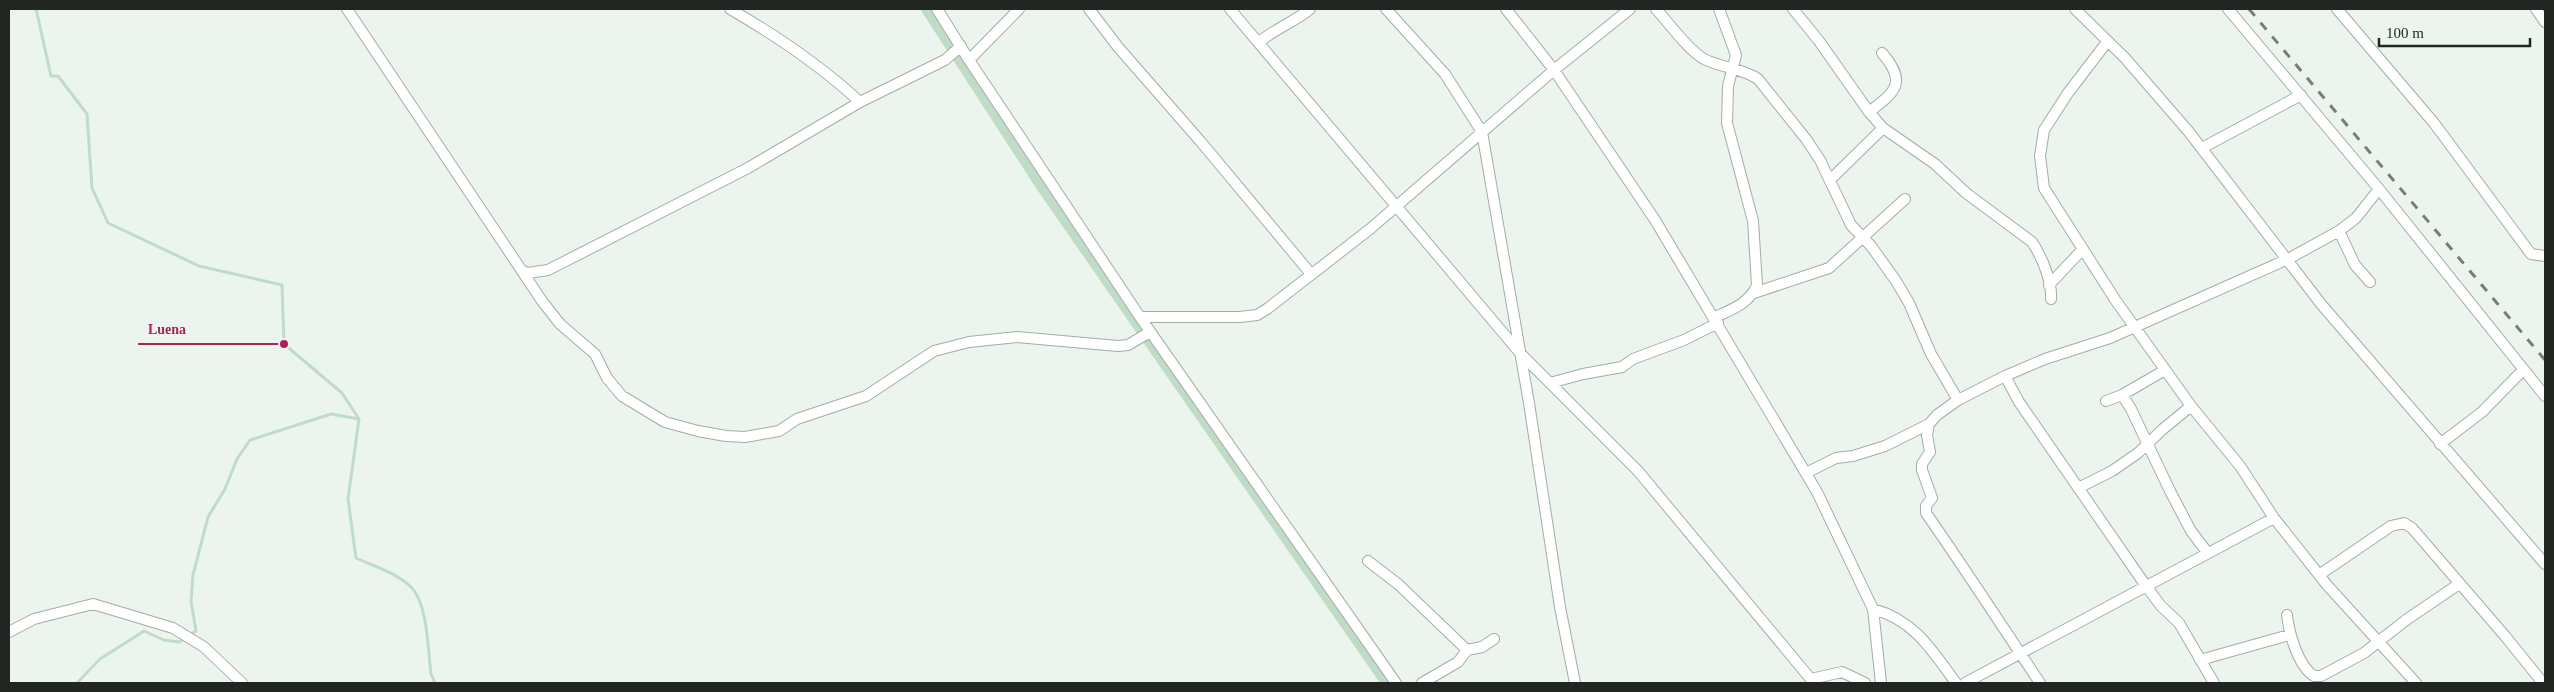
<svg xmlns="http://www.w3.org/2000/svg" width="2554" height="692" viewBox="0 0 2554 692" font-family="'Times New Roman',serif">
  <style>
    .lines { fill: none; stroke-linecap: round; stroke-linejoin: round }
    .stream { stroke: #c0dcc7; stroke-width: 3 }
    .canal { stroke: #c0dcc7; stroke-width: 10 }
    .street-casing { stroke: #a3ada5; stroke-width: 12 }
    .street { stroke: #fff; stroke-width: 10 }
    .rail { stroke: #777e79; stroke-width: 3; stroke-dasharray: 9 9; stroke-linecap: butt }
    .leader { fill: none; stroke: #ac1f5b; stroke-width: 2 }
    .callout-dot { fill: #ac1f5b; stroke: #ebf5ed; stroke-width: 2 }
    .callout-label { font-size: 14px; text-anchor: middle; font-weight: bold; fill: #ac1f5b; stroke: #ebf5ed; stroke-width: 4; stroke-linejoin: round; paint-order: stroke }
  </style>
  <rect width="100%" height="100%" fill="#ebf5ed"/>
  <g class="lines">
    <path class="stream" d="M36 9 51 76H58L87 114 92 188 108 223 199 266 282 285 284 344 342 393 359 419 348 499 356 558C373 566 397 573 411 587 428 604 428 651 431 674L435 683
      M190 635 196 631 191 601 193 575 208 517 225 489 237 459 250 440 331 414 359 419
      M77 683 100 659 144 631 164 640 179 642 185 638"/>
    <path class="canal" d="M926 9 1042 188 1386 683"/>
    <g class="street-casing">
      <path id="street" d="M347 9 542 301 560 324 595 354 607 378 622 396 665 422 698 431 726 436 745 437 779 431 797 419 866 396 934 351 969 342 1017 337 1118 346 1128 345 1150 332
        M730 9C777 36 820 65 860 102
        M937 9 969 60
        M1019 9 969 60 1140 317 1396 683
        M1089 9 1118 47 1201 142 1311 274
        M1230 9 1520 353 1638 471 1814 683
        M1386 9 1445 74 1482 132 1529 403 1560 607 1575 683
        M1506 9 1554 70 1655 220 1817 492 1873 609 1881 683
        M1656 9C1669 23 1688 50 1704 59 1722 68 1742 68 1758 79L1806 139 1820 160 1851 225 1871 246 1896 281 1909 303 1931 354 1958 400
        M1793 9 1819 41 1869 112 1883 128 1935 164 1966 193 2032 242C2042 257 2052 281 2051 299
        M2075 9 2125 58 2189 132 2321 304 2545 564
        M2228 9 2379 189 2545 396
        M2337 9 2434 123 2531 254 2545 256
        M2536 9 2545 22
        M1259 42C1275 29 1294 22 1310 9
        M2107 42 2068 93 2044 130 2040 156 2044 188 2116 301 2191 406 2240 466 2274 518 2327 585 2416 683
        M1869 112C1895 92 1908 83 1882 53
        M2202 148 2301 95
        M1830 180 1883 128
        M2339 231 2355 265 2370 282
        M521 270 528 273 548 270 748 168 860 102 945 60 961 46
        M2049 285 2082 250
        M1754 293 1829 268 1905 199
        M1140 317H1240L1257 315 1267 309 1370 229 1554 70 1630 9
        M1715 317C1731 310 1750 303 1757 285L1753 221 1727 123 1728 86 1736 55 1719 9
        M2005 376 2019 402 2146 586 2161 606 2179 623 2214 683
        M1550 383 1583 374 1622 367 1633 359 1684 340 1718 323
        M2122 395 2131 409 2170 491 2191 531 2207 552
        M2106 401 2122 395 2165 370
        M2440 444 2482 412 2523 370
        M1806 473 1836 458 1853 456 1885 446 1929 424
        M2078 488 2112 471 2138 453 2163 429 2191 406
        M1368 561 1398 584 1467 650
        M2319 575 2391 526 2404 523 2412 528 2505 636 2543 683
        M1873 609C1914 620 1932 650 1956 683
        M2287 615C2289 633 2298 666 2314 676H2321L2364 653 2406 620 2459 584
        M9 632 34 619 93 604 173 628 204 647 242 683
        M2200 660 2289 635
        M1811 679 1842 672 1865 683
        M1422 683 1458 662 1467 650 1482 647 1494 639
        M1965 683 2274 518
        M2040 683C2002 626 1965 569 1926 513V506L1932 498 1922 470V464L1930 452 1927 435 1929 424 1937 415 1958 400 2005 376 2045 359 2110 338 2288 259 2339 231 2356 218 2379 189"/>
    </g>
    <use href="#street" class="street"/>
    <path class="rail" d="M2249 9 2545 360"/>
  </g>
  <path class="leader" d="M284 344L196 344H138"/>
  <circle class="callout-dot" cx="284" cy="344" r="5"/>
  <g class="callout-label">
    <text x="167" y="334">Luena</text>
  </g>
  <rect width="2554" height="692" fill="none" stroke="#222623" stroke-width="20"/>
  <path d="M2379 38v8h151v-8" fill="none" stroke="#222623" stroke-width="2.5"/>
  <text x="2386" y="38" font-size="15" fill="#222623" stroke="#ebf5ed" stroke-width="4" paint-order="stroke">100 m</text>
</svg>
